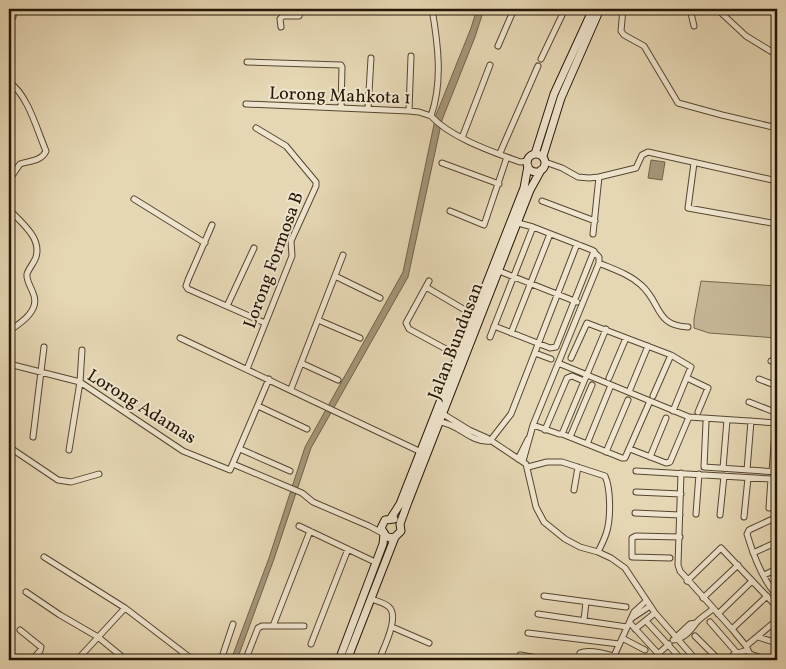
<svg xmlns="http://www.w3.org/2000/svg" width="786" height="669" viewBox="0 0 786 669" font-family="Vollkorn,serif">
  <style>
    .green { fill: #c5b696; stroke: #75664e }
    .water { fill: #a49578; stroke: #71624a }
    .lines { fill: none; stroke-linecap: round; stroke-linejoin: round }
    .street-casing { stroke: #554631; stroke-width: 7 }
    .secondary-casing { stroke: #251605; stroke-width: 9 }
    .street { stroke: #efe5ce; stroke-width: 5 }
    .secondary { stroke: #efe5ce; stroke-width: 7 }
    .labels { text-anchor: middle; stroke-width: 4; stroke-linejoin: round; paint-order: stroke }
    .street-label { font-size: 18px; fill: #251605; stroke: #efe5ce }
  </style>
  <rect width="100%" height="100%" fill="#e6d7b4"/>
  <filter id="stains"><feTurbulence type="fractalNoise" baseFrequency=".004" numOctaves="4"/><feColorMatrix values="0 0 0 0 .2 0 0 0 0 .09 0 0 0 0 .02 0 0 0 .5 -.17"/></filter>
  <radialGradient id="worn" r=".72"><stop offset=".6" stop-color="#630" stop-opacity="0"/><stop offset="1" stop-color="#630" stop-opacity=".3"/></radialGradient>
  <path class="green" d="M701 281 777 286V338L709 333 694 328V319Z"/>
  <path class="water" d="M477 9H484L475 37 442 120 408 277 311 448 274 559 237 660H231L269 558 305 447 403 272 436 115 471 28Z
    M651 160 665 162 662 180 648 178Z"/>
  <g class="lines">
    <g class="street-casing">
      <path id="street" d="M432 9C438 44 443 82 431 116 451 138 493 152 520 162L528 161
        M623 9 621 31 624 35 644 46 678 103 722 115 777 128
        M638 9 647 11 653 9
        M690 9 694 26
        M717 9 746 36 777 55
        M9 20 13 17 14 9
        M281 27 280 19 283 16H299L301 9
        M498 46 514 9
        M541 59 565 9
        M247 62 341 65 342 67 341 108
        M9 82C28 95 37 130 46 151 42 161 29 161 20 164L9 180
        M246 104 409 111 419 112 431 116
        M368 109 371 58
        M409 111 411 56
        M462 138 490 65
        M500 153 538 66
        M545 162 562 168 578 177 589 178 599 177 636 168 642 155 648 152 777 181
        M442 163 499 184
        M694 163 688 208 777 224
        M134 199 205 243
        M542 201 595 221
        M9 209C20 222 42 237 36 257 34 263 29 268 27 274 26 280 31 287 33 293 41 310 21 323 9 331
        M450 211 484 225 507 157
        M518 223 533 227 592 250 599 257V263L533 425 523 461
        M212 225 188 280 186 286 188 289 265 323
        M593 234 599 177
        M599 263C613 269 629 274 641 285 661 302 655 326 688 327
        M499 271 577 302
        M335 276 380 298
        M429 281 406 323 409 329 457 355
        M426 287 465 310
        M227 306 254 248
        M318 320 360 338
        M494 326 550 348 556 347 594 251
        M511 333 550 234
        M490 337 533 227
        M180 338 421 452
        M535 353 551 359
        M571 358 587 323 671 355 691 367 673 411
        M771 361 777 363
        M301 363 338 380
        M558 363 689 417 777 423
        M9 364 80 382 183 451 230 470 269 379
        M247 369 292 256 291 241 316 186V182L286 146 256 128
        M609 378 626 338
        M687 378 708 388 698 412
        M759 379 777 386
        M291 389 343 255
        M629 392 648 346
        M653 396 671 355
        M749 402 777 413
        M258 406 307 429
        M443 414 469 430 487 438 526 464 536 507 544 522 565 539 580 547 598 552 611 558 625 568 655 613 696 660
        M439 422C458 423 470 443 490 441
        M706 422 704 467 777 472
        M533 425 559 434H562L606 329
        M545 430 567 378 572 376 584 381
        M562 434 622 458H625L650 401
        M33 437 44 347
        M570 437 592 385
        M490 441 511 414 577 244
        M587 444 611 385
        M9 447 58 480 71 482 99 474
        M240 449 290 471
        M630 449 666 463 670 462 689 417
        M69 450 80 382 82 350
        M606 452 628 400
        M650 457 666 418
        M518 459 528 439
        M233 464 302 493 313 502 369 526 384 534
        M528 467 547 462H562L605 476C611 489 611 520 606 534 604 540 601 546 598 552
        M723 468 727 420
        M747 470 751 421
        M636 471 771 479 769 508
        M772 472 775 431
        M681 473 678 565 680 571 732 629 746 646 750 654 768 660
        M574 490 578 467
        M636 492 681 494
        M635 513 680 515
        M696 514 699 474
        M720 515 724 476
        M744 517 748 478
        M777 517 749 530 747 534C753 554 762 580 777 595
        M299 526 375 562
        M753 553 777 542
        M44 557 125 608 193 660
        M670 558 632 557V538L636 536 680 537
        M764 575 777 569
        M687 581 721 548 777 607
        M26 592 60 615 98 637 126 660
        M544 596 626 607
        M703 598 738 565
        M371 599C377 601 385 603 389 607 400 617 383 649 379 660
        M538 614 627 627
        M718 614 752 581
        M632 618 650 606
        M584 620 586 602
        M646 621 682 660
        M710 622 737 653
        M630 623 664 660
        M273 626 310 531
        M392 627 429 643
        M635 629 655 613
        M732 629 767 596
        M20 630 41 647 40 651 32 660
        M528 633 619 644
        M695 636 719 660
        M758 637 777 643
        M622 638 645 650
        M675 638 690 624 696 623
        M673 640C684 639 691 630 696 623 700 618 708 613 713 609
        M311 644 348 549
        M746 646 777 620
        M658 654 669 644
        M520 655 550 660
        M614 656 634 612 646 601
        M77 660 125 608
        M221 660 233 624
        M284 660 248 658 247 656 258 628 262 626H304
        M578 660 580 653C591 648 617 657 628 660
        M729 660 734 654 748 650"/>
    </g>
    <g class="secondary-casing">
      <path id="secondary" d="M535 154 554 94 593 9
        M527 163a9 9 0 1 1 18 0a9 9 0 1 1-18 0Z
        M543 156 561 98 600 9
        M391 518 400 504 524 188 528 166
        M394 519 385 520 381 528 386 536 390 538 395 537
        M339 660 383 544 384 534
        M347 660 395 537 401 531 400 524 408 502 530 190 541 170"/>
    </g>
    <use href="#street" class="street"/>
    <use href="#secondary" class="secondary"/>
  </g>
  <g class="labels">
    <g class="street-label">
      <text transform="translate(340 95) rotate(2)" y="6">Lorong Mahkota 1</text>
      <text transform="translate(273 260) rotate(-70)" y="6">Lorong Formosa B</text>
      <text transform="translate(455 341) rotate(-69)" y="6">Jalan Bundusan</text>
      <text transform="translate(142 406) rotate(32)" y="6">Lorong Adamas</text>
    </g>
  </g>
  <rect width="786" height="669" fill="none" stroke="#e6d7b4" stroke-width="30"/>
  <rect x="10" y="10" width="766" height="649" fill="none" stroke="#251605" stroke-width="2.5"/>
  <rect x="15" y="15" width="756" height="639" fill="none" stroke="#251605"/>
  <rect width="100%" height="100%" filter="url(#stains)"/>
  <rect width="100%" height="100%" fill="url(#worn)"/>
</svg>
